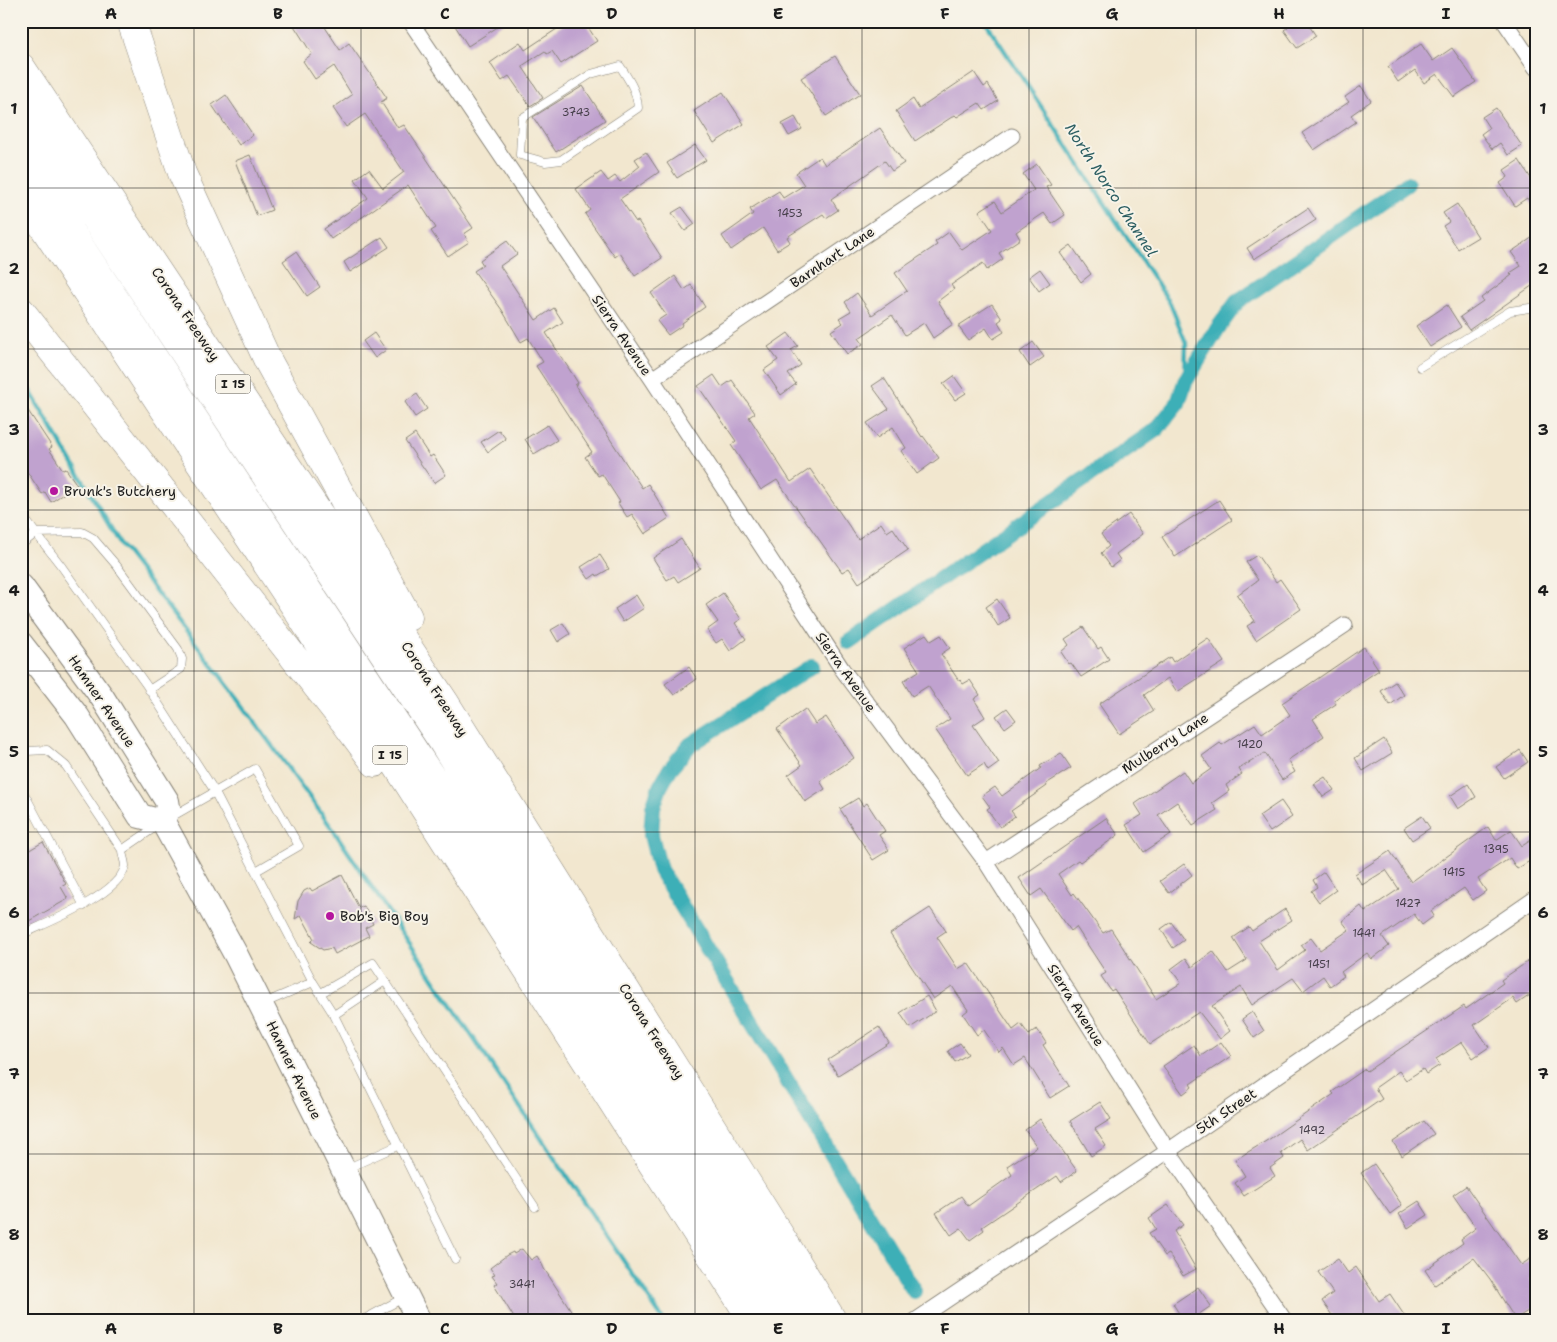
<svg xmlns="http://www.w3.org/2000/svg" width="1557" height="1342" viewBox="0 0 1557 1342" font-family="'Shantell Sans',sans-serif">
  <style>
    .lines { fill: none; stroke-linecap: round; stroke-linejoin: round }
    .stream { stroke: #3eafb7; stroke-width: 4.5 }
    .canal { stroke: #3eafb7; stroke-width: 16 }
    .building { fill: #c0a2cf }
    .service-casing { stroke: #878276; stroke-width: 9 }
    .minor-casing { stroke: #878276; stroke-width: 17 }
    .primary-casing { stroke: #878276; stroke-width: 26 }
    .motorway-casing { stroke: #878276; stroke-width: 29 }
    .service { stroke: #fff; stroke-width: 8 }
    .minor { stroke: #fff; stroke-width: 15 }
    .primary { stroke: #fff; stroke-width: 24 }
    .motorway { stroke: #fff; stroke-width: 28 }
    .grid { fill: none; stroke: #1c1c1c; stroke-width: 1; stroke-opacity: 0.55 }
    .poi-dot { fill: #b5179e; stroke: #f7f3e8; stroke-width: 2 }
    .labels { text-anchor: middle; stroke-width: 4; stroke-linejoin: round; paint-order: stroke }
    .number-label { font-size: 11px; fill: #453e49 }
    .shield { fill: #f7f3e8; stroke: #5e5c59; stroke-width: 1 }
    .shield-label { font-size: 12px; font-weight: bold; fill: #1c1c1c }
    .street-label { font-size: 14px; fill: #1c1c1c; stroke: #f7f3e8 }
    .poi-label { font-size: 14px; fill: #1c1c1c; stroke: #f7f3e8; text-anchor: start }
    .water-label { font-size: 15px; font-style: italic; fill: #2b5e62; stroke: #f7f3e8 }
    .neatline { fill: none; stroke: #1c1c1c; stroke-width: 2 }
    .grid-label { font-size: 16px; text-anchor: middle; font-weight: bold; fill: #1c1c1c }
  </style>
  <rect width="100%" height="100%" fill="#f7f3e8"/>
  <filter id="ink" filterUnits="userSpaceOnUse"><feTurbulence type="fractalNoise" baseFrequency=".02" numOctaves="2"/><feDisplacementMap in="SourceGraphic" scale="10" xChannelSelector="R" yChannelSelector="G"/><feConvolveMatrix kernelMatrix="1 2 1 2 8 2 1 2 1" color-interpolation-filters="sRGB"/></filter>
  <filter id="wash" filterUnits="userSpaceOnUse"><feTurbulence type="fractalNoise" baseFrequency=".0096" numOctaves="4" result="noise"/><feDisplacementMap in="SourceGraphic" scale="20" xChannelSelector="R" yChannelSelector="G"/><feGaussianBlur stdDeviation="1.12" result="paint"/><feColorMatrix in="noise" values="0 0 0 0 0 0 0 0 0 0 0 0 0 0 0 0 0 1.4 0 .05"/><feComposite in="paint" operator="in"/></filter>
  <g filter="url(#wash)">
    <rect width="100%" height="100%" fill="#f2e7cf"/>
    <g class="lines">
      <path class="stream" d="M985 21 1170 303 1186 343 1185 382
        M21 376 122 547 238 699 334 831 664 1321"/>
      <path class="canal" d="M849 642 1157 429 1178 403 1185 382 1218 328 1237 302 1407 184
        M812 666 690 745 670 769 660 787 653 807 651 835 660 870 914 1291"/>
    </g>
    <g id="blocks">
      <path class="building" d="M291 21H321L340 50 349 43 387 98 381 102 398 128 404 125 473 228 464 234 469 242 448 256 431 231 436 228 408 185 331 239 324 229 368 198 355 179 369 169 383 188 404 172 365 114 346 127 333 108 352 95 334 66 315 79 303 61 312 54Z
        M452 21H507L468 46Z
        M569 21H584L597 41 561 64 552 51 547 54 545 51 522 66 543 98 530 106 509 76 502 81 490 63 520 42 525 50Z
        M1284 21H1306L1316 36 1297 48 1284 30 1288 27Z
        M1421 44 1433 61 1452 48 1476 82 1454 97 1437 74 1424 83 1415 70 1398 82 1388 67Z
        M835 56 860 94 826 116 801 78Z
        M974 72 984 87 988 84 998 101 984 110 979 103 957 117 955 115 915 141 896 111 913 99 919 109Z
        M583 86 605 120 556 152 533 117Z
        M1361 86 1371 101 1351 115 1356 122 1314 150 1302 133 1349 102 1345 97Z
        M723 92 744 124 714 143 694 111Z
        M226 95 253 135 239 145 212 105Z
        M1496 108 1522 146 1508 155 1500 143 1492 149 1481 134 1489 128 1482 117Z
        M795 117 802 129 789 136 782 124Z
        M880 128 904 163 892 171 885 161 831 199 838 210 826 218 823 214 787 237 790 242 777 250 763 228 731 250 722 236 753 214 750 209 779 191 783 198 804 185 796 173 820 157 825 165Z
        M695 145 706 160 677 178 667 163Z
        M646 152 659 172 620 199 636 222 638 221 662 258 635 276 620 253 615 257 585 214 590 210 576 189 601 172 608 181 615 176 620 182 640 166 635 159Z
        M250 155 272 210 257 216 235 161Z
        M1519 160 1536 186V211L1527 198 1515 206 1500 183 1508 177 1504 170Z
        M1037 164 1051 185 1046 187 1065 215 1052 224 1044 213 1016 232 1020 239 999 253 1003 259 987 270 983 263 951 285 954 289 938 301 953 324 933 338 924 323 905 335 892 315 859 338 863 344 847 354 831 331 843 323 839 318 851 311 845 302 857 293 872 315 907 291 895 273 937 245 935 242 949 232 962 250 992 230 979 211 995 201 1002 212 1034 190 1023 174Z
        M1457 204 1478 237 1458 249 1443 226 1449 222 1443 213Z
        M682 207 695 224 685 231 672 213Z
        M1308 208 1316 220 1254 259 1247 248Z
        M1536 235V283L1469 330 1460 317 1483 301 1481 298 1512 275 1510 273 1521 266 1511 252Z
        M382 237 389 247 350 272 344 262Z
        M507 241 517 254 500 266 536 320 554 308 563 322 546 333 578 383 575 385 642 488 648 484 669 518 645 534 632 514 627 517 618 503 620 502 602 474 598 476 585 457 592 452 536 366 543 362 528 338 521 342 502 310 474 271 483 265 480 260Z
        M1071 245 1091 274 1081 282 1060 253Z
        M296 252 320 287 307 296 283 261Z
        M1040 269 1050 283 1039 291 1029 277Z
        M675 276 684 290 691 285 705 307 682 323 683 325 668 335 657 321 666 315 651 293Z
        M992 304 1002 319 998 322 1004 332 993 339 986 328 968 340 958 326Z
        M1447 305 1461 327 1430 347 1416 326Z
        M374 333 386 350 375 358 363 341Z
        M788 333 798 346 791 350 801 365 788 374 796 384 781 395 764 370 778 360 768 347Z
        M1033 342 1044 357 1030 367 1020 352Z
        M714 375 722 387 732 380 755 413 749 417 791 482 810 469 858 539 881 523 887 532 893 528 908 550 859 583 849 568 842 572 777 480 761 490 731 445 736 441 698 386Z
        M954 376 966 393 955 400 943 384Z
        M884 378 922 437 923 436 939 458 917 474 901 451 906 448 893 427 877 438 867 423 889 409 872 386Z
        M417 394 427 409 415 417 405 402Z
        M21 400 52 447 49 449 63 470 66 469 77 485 51 502 45 492 42 494 26 470 21 473Z
        M547 425 557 440 534 454 525 439Z
        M499 430 506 439 488 452 481 442Z
        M415 434 430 457 433 455 446 475 434 483 405 441Z
        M1219 500 1232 520 1175 557 1162 537Z
        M1129 514 1143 534 1116 554 1120 560 1111 567 1101 553 1109 546 1101 534Z
        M681 539 700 568 678 582 674 576 667 580 653 558Z
        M600 555 609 569 597 576 596 574 589 579 581 567Z
        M1257 555 1276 582 1280 579 1301 609 1256 640 1247 626 1255 621 1237 595 1258 580 1246 562Z
        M723 593 741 619 735 623 746 639 730 651 722 639 716 643 707 630 718 622 706 605Z
        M636 595 644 608 623 622 615 609Z
        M997 599 1010 618 998 626 986 607Z
        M563 623 570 634 558 642 551 630Z
        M1083 627 1098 649 1101 647 1109 659 1081 677 1071 663 1069 664 1061 652 1069 645 1065 639Z
        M926 634 931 641 941 635 950 648 941 654 959 681 960 680 963 684 970 680 980 695 974 699 985 717 973 725 999 763 988 771 984 764 967 775 935 729 950 719 928 686 912 696 903 681 919 671 904 648Z
        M1208 638 1224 662 1177 692 1168 678 1144 695 1154 711 1119 734 1099 704 1170 657 1173 662Z
        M1364 647 1379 670 1334 700 1336 704 1313 719 1324 736 1288 760 1295 772 1282 780 1265 753 1239 769 1242 774 1226 785 1229 791 1212 803 1217 810 1193 825 1177 802 1158 815 1171 834 1144 852 1126 825 1142 815 1135 804 1183 771 1191 783 1211 769 1202 756 1220 743 1222 745 1255 724 1262 734 1290 715 1282 703Z
        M689 667 697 679 674 695 665 684Z
        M1395 682 1404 695 1390 705 1381 691Z
        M1007 708 1016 720 1005 728 996 716Z
        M805 709 815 724 826 717 854 758 820 781 825 789 805 802 788 775 802 765 777 729Z
        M1384 739 1392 753 1363 771 1355 758Z
        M1520 750 1528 762 1504 778 1496 767Z
        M1061 753 1071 768 1046 784 1047 786 1011 811 1015 816 1000 827 987 809 990 807 982 796 995 787 1002 796 1041 768 1040 766Z
        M1325 777 1334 790 1323 797 1314 784Z
        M1468 784 1476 797 1458 809 1450 796Z
        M858 798 863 806 867 803 885 831 879 835 889 850 873 860 840 809Z
        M1281 801 1292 817 1270 832 1259 816Z
        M1422 816 1430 828 1412 840 1404 828Z
        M1106 818 1118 835 1080 862 1078 860 1058 874 1072 895 1074 893 1103 933 1111 929 1156 999 1181 983 1171 969 1186 958 1192 967 1213 951 1228 972 1247 960 1233 938 1249 927 1252 931 1285 909 1292 920 1259 941 1278 970 1305 950 1301 945 1311 938 1320 950 1349 930 1342 921 1361 906 1365 912 1399 889 1386 870 1362 885 1355 874 1390 851 1411 882 1488 827 1496 840 1511 830 1522 846 1536 837V857L1517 869 1510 858 1478 879 1486 891 1473 900 1464 888 1431 911 1434 916 1422 925 1414 914 1382 936 1389 946 1372 959 1367 953 1341 972 1344 976 1330 986 1323 976 1303 991 1293 978 1252 1005 1241 987 1212 1006 1230 1031 1220 1039 1199 1012 1150 1044 1114 989 1111 991 1101 976 1106 973 1076 927 1071 931 1041 889 1031 896 1019 878Z
        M43 842 66 884 61 887 68 899 27 922 21 911V855Z
        M1184 864 1192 875 1169 893 1160 881Z
        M1324 872 1336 890 1319 902 1311 891 1317 887 1313 880Z
        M342 875 359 908 364 906 373 924 365 928 369 936 335 954 332 948 323 950 311 942 314 939 301 915 295 919 298 901 304 891 310 888 312 891Z
        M930 908 946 931 937 937 958 969 968 963 1013 1030 1021 1024 1029 1035 1037 1029 1046 1043 1043 1045 1069 1086 1050 1098 1025 1058 1014 1065 1003 1048 999 1052 984 1030 977 1035 963 1014 968 1010 952 986 933 999 890 934Z
        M1171 922 1184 940 1173 948 1161 929Z
        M1536 956V991L1517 1004 1513 998 1474 1025 1489 1047 1473 1058 1462 1042 1436 1059 1440 1065 1426 1074 1423 1069 1406 1080 1399 1071 1375 1088 1382 1099 1308 1150 1300 1139 1281 1153 1284 1158 1270 1168 1275 1176 1244 1196 1235 1183 1245 1176 1235 1160 1271 1138 1334 1094 1332 1092 1365 1069 1367 1071 1464 1006 1466 1009 1503 983 1501 980Z
        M927 996 936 1011 910 1028 900 1013Z
        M1252 1012 1264 1031 1254 1038 1242 1019Z
        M879 1027 889 1043 838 1075 828 1060Z
        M1221 1042 1231 1056 1190 1084 1192 1087 1183 1094 1163 1066 1194 1045 1201 1056Z
        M960 1043 968 1054 955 1062 948 1051Z
        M1100 1102 1111 1119 1095 1129 1106 1146 1091 1156 1070 1121Z
        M1040 1119 1077 1171 1061 1182 1057 1176 982 1227 984 1230 970 1240 961 1228 951 1235 936 1213 961 1196 968 1206 1012 1175 1007 1166 1037 1147 1025 1130Z
        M1424 1121 1434 1134 1402 1156 1393 1142Z
        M1374 1164 1402 1205 1390 1214 1361 1173Z
        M1466 1186 1521 1265 1536 1255V1275L1530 1279 1536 1288V1306L1515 1319 1490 1279 1474 1258 1435 1285 1425 1270 1463 1243 1461 1239 1476 1228 1453 1195Z
        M1419 1201 1428 1215 1408 1228 1399 1214Z
        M1168 1205 1183 1225 1174 1231 1196 1269 1183 1276 1169 1254 1165 1256 1149 1233 1156 1229 1149 1218Z
        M522 1249 531 1260 537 1256 543 1266V1267L578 1321H516L494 1285 497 1283 492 1276 495 1275 490 1268 507 1255 513 1252 514 1254Z
        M1338 1259 1348 1273 1356 1267 1379 1301 1390 1294 1408 1321H1336L1322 1301 1333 1293 1318 1272Z
        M1198 1287 1211 1306 1189 1321H1184L1173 1304Z"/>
    </g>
  </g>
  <g filter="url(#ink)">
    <use href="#blocks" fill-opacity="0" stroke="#878276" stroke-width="1"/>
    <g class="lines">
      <g class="service-casing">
        <path id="service" d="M620 66C629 80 637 91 638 108L561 160 545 162 520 155 522 118 591 74Z
          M1420 367 1510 311 1536 307
          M21 514 62 567 147 686 212 787 313 982 262 1004
          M21 545 36 533 82 532 93 538 117 566 178 649 182 659 181 669 149 690
          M21 755 27 751 47 750 66 766 122 850C122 855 125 861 125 866 120 894 49 922 25 933L21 927
          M21 796 25 795 84 906
          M171 817 255 769 299 846 256 871
          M122 850 157 826
          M313 982 334 1015 455 1259
          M321 993 373 963 535 1207
          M334 1015 385 981
          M346 1169 399 1145
          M361 1321 405 1297"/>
      </g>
      <g class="minor-casing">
        <path id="minor" d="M410 21 652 379 842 669 986 862 1168 1151 1285 1321
          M1504 21 1536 68
          M652 379 1012 136
          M986 862 1345 625
          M915 1321 1168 1151 1536 898"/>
      </g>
      <g class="primary-casing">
        <path id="primary" d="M21 586 102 697 167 801 168 807 163 822
          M21 644 77 716 140 816 163 822 236 955 419 1321"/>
      </g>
      <g class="motorway-casing">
        <path id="motorway" d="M131 21 182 173 268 361 408 617
          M21 67 444 701 793 1256 833 1321
          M21 107 442 741 804 1321
          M21 153 71 233 550 956 777 1321
          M21 193 290 599 753 1321
          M21 311 344 721 375 763"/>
      </g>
      <use href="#service" class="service"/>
      <use href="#minor" class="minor"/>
      <use href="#primary" class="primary"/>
      <use href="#motorway" class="motorway"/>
    </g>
  </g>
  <path class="grid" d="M194 21V1321M361 21V1321M528 21V1321M695 21V1321M862 21V1321M1029 21V1321M1196 21V1321M1363 21V1321M21 188H1536M21 349H1536M21 510H1536M21 671H1536M21 832H1536M21 993H1536M21 1154H1536"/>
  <g class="poi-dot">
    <circle cx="54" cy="491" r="5"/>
    <circle cx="330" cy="916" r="5"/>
  </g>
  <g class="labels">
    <g class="number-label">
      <text x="576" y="116">3743</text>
      <text x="790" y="217">1453</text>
      <text x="1250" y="748">1420</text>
      <text x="1496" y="853">1395</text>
      <text x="1454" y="876">1415</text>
      <text x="1408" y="907">1427</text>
      <text x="1364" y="937">1441</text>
      <text x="1319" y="968">1451</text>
      <text x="1312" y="1134">1492</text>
      <text x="522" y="1288">3441</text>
    </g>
    <g class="shield">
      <rect x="215.5" y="374.5" width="35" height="19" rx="4"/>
      <rect x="372.5" y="745.5" width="35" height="19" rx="4"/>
    </g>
    <g class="shield-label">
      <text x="233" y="388">I 15</text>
      <text x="390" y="759">I 15</text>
    </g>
    <g class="street-label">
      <text transform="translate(832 257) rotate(-34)" y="5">Barnhart Lane</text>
      <text transform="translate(186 314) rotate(56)" y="5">Corona Freeway</text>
      <text transform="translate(622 335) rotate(56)" y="5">Sierra Avenue</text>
      <text transform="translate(846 672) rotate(55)" y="5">Sierra Avenue</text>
      <text transform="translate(435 689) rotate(57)" y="5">Corona Freeway</text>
      <text transform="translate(102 701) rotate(56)" y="5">Hamner Avenue</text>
      <text transform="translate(1165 743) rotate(-33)" y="5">Mulberry Lane</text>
      <text transform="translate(1076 1005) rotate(58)" y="5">Sierra Avenue</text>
      <text transform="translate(652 1031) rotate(58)" y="5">Corona Freeway</text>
      <text transform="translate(294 1070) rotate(64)" y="5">Hamner Avenue</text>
      <text transform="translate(1226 1111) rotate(-34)" y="5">5th Street</text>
    </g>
    <g class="poi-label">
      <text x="64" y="496">Brunk's Butchery</text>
      <text x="340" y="921">Bob's Big Boy</text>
    </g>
    <g class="water-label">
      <text transform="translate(1111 190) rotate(57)" y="5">North Norco Channel</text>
    </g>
  </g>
  <rect width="1557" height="1342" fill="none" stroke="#f7f3e8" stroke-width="55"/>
  <rect x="28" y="28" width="1502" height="1286" class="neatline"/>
  <g class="grid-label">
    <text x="111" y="19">A</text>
    <text x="278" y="19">B</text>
    <text x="445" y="19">C</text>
    <text x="612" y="19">D</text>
    <text x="778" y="19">E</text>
    <text x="945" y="19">F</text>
    <text x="1112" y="19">G</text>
    <text x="1279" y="19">H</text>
    <text x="1446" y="19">I</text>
    <text x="14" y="114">1</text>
    <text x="1543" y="114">1</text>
    <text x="14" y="274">2</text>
    <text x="1543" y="274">2</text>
    <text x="14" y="435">3</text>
    <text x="1543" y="435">3</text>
    <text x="14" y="596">4</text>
    <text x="1543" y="596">4</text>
    <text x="14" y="757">5</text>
    <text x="1543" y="757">5</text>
    <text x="14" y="918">6</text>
    <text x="1543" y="918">6</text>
    <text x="14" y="1079">7</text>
    <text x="1543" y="1079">7</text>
    <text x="14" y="1240">8</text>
    <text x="1543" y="1240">8</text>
    <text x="111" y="1334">A</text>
    <text x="278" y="1334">B</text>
    <text x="445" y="1334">C</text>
    <text x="612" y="1334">D</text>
    <text x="778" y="1334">E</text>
    <text x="945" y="1334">F</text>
    <text x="1112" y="1334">G</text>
    <text x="1279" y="1334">H</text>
    <text x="1446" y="1334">I</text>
  </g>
</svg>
